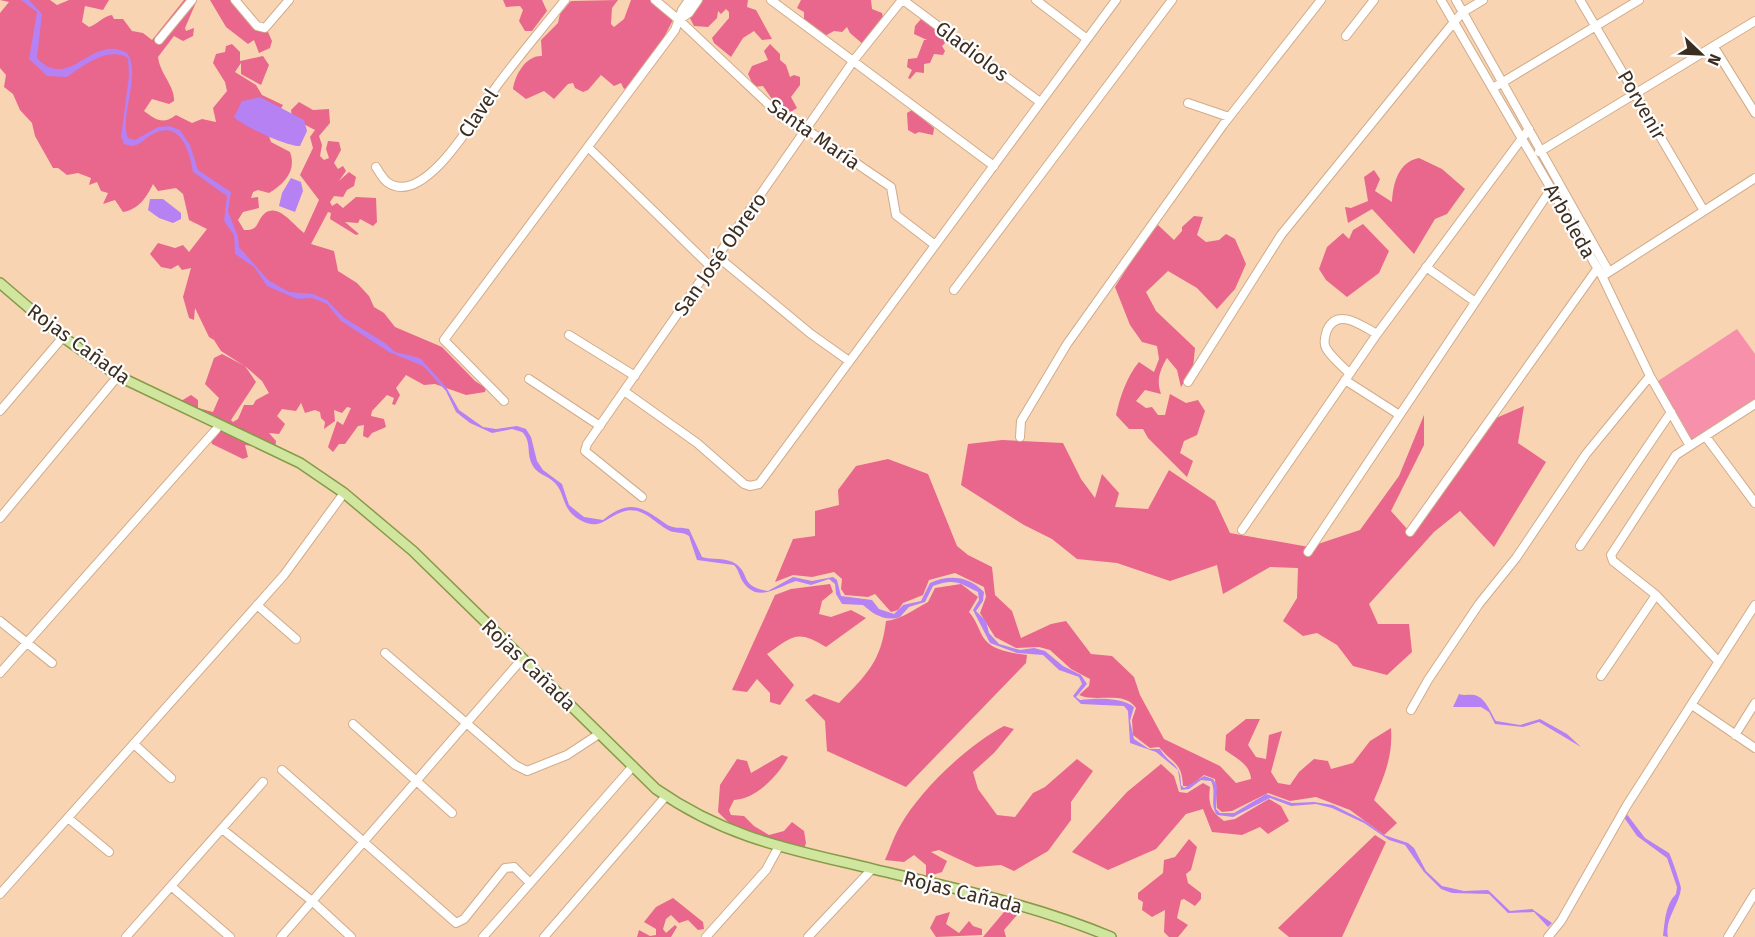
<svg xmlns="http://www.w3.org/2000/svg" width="1755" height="937" viewBox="0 0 1755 937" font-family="'Fira Sans',sans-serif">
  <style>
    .green { fill: #f790ab }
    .forest { fill: #e9668c; fill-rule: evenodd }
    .water { fill: #b681f2 }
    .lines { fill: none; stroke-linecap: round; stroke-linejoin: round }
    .minor-casing { stroke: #d0ac8b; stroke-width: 10 }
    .major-casing { stroke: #879a48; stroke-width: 12 }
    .minor { stroke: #fff; stroke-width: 8 }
    .major { stroke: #d0e59e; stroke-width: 9 }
    .labels { text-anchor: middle; stroke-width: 4.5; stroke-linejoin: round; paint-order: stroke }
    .street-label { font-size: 20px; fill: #3b2d1f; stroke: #fdfdfd }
  </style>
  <rect width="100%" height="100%" fill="#f9d4b2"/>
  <path class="green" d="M1737 329 1755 354V402L1693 442 1655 383Z"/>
  <path class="forest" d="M0 0H50L57 5 69 0H109L103 10 85 6 82 22 89 27C98 24 103 16 112 15L114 19H123L132 31 143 33 152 40 184 0H197L185 28 186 31 194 28 193 36 183 41 174 36 158 57C160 74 175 86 174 101L169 104 152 99 144 111C156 120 163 125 176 115L192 123 202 119 216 122 213 108 227 91 225 82 213 63 216 54 225 52 226 46 232 44 240 52V61L263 56 269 65 261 85 241 74V63L235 72 256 85 262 95 283 105 267 131 271 142 290 152C297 171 284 184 269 193L258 190 253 192 251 198 258 197 259 208 243 212 238 220 244 230C259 231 256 222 264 214 278 202 293 225 304 233L319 200 300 175 313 148 310 137 315 130 292 118 291 110 299 102 313 110 329 109 330 123 319 136 322 145 320 156 324 160 329 158 326 149 328 141 339 142 341 150 334 163 338 169 343 166 346 171 339 181 349 172 356 177 354 186 347 190 343 197 334 196 330 202 332 206 337 203 343 208 356 197 376 198 377 222 373 226 360 219 358 223 345 222 359 234 356 235 330 219 331 213 328 212 311 244 334 251 338 271 357 283 369 296 374 307 384 313 395 327 442 347 475 381 486 388 485 392 466 395 435 384 424 385 406 375 396 388 400 395 395 405 392 404 394 398 387 395 372 411 371 416 384 419 386 427 372 433 368 438 363 436 364 425 358 426 345 444H339L333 452 328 447 337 421 343 425 351 408 347 407 342 413 334 410 335 421 324 429 325 422 321 418 320 412 315 410 305 413 300 400 301 403 296 411 282 409 277 416 285 424 279 434 269 433 276 441 275 449 245 445 248 457 243 459 212 444 211 441 216 437 219 429 180 404 181 401 191 395 198 400V408L213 412 219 398 205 384 214 358 222 354 243 365 221 351 214 340 209 337 195 308 194 320 189 318 183 297 191 268 182 270 178 265 171 269 161 267 150 254 158 243 175 248 183 245 189 252 207 229 189 220 183 194 176 188 158 191 153 184C147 197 138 210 123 212L115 200 103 204 108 193 101 191 97 182 89 185 91 178 78 173 67 175 58 168H53L35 136 32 123 20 110 13 94 4 87 6 75 0 68V13L9 2ZM245 366 262 381 269 393 256 400 253 405H244L238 419 233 422 231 420 256 382Z
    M210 0H233L256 29 268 32 272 41 270 48 259 53 254 40 248 44 226 27Z
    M503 0H542L547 11 532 31H525L519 21 523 10 520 6 506 7Z
    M618 0 612 8 611 24 614 27 624 19 631 0H661L674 18 662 41 626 88 624 89 621 83 614 86 601 75 588 90 583 92 575 88 573 83 568 84 554 99 544 91 526 99 513 89C515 75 526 55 542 56L541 40 558 23 560 14 571 1Z
    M694 0H748L747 7 756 10 772 39 762 40 754 31 743 38 731 57 714 43 712 38 729 18V12L726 9 721 14 718 11 717 18 708 27 694 26 689 16Z
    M801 0H871L872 9 882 13 884 21 864 45 850 33 847 27 842 32 834 31 823 37 804 20V12L797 8Z
    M921 19H926L933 25 937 35 942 27 947 41 942 46 945 51 943 55 934 54 930 63 924 64V73L916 72 910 79 908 78 912 70 907 67 908 59 917 58 924 40H927L914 34 915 26Z
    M770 44 780 54V60L786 65 790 77 794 75 800 77V85L791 97 797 108 789 113 783 112 782 103 772 99 763 86 754 87 748 74 752 66 768 60 764 51Z
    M912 110 934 128 933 135 919 132 915 134 908 130 907 113Z
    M1419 158 1442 169 1465 189 1447 214 1435 219 1414 254 1372 209 1348 223 1345 207 1351 208 1368 201 1364 177 1374 170 1380 179 1375 191 1392 202C1393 184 1398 162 1419 158Z
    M1194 216 1203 217 1197 235 1206 242 1219 240 1226 234 1235 239 1246 264 1235 289 1217 309 1197 288 1168 271 1146 292 1156 311 1195 348 1193 368 1181 387 1177 370 1167 358C1160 370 1156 380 1161 394L1145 390 1136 401 1146 408 1152 407 1158 415H1165L1170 394 1186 403 1198 400 1205 411 1197 435 1184 441 1180 453 1193 461 1187 477 1148 438 1143 429H1129L1116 415C1120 397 1127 376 1139 362L1154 372 1159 359 1157 346 1142 342 1130 325 1115 287 1144 241 1158 225 1174 240 1182 231V227Z
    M1363 224 1389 251 1379 273 1347 297 1326 280 1319 269 1327 247 1343 233 1349 239 1353 230Z
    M1524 406 1518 443 1546 462 1494 547 1460 511 1434 532 1369 604 1378 624H1409L1412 652 1387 675 1353 666 1337 645 1317 633 1303 636 1283 621 1297 598 1298 568 1270 567 1223 594 1217 565 1170 581 1117 563 1077 559 1052 539 1024 525 961 485 968 444 1002 440 1063 443 1081 479 1095 498 1102 474 1119 493 1115 507 1148 509 1169 470 1215 501 1230 533 1309 547 1360 530 1399 476 1424 415V445L1391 511 1408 530 1482 424Z
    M888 459 928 474 957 546 968 555 992 567 995 595 1012 611 1021 638 1051 624 1066 621 1091 654 1112 656 1134 677 1140 695 1164 739 1220 766 1236 783 1251 779C1250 764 1236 758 1225 750L1226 735 1246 719H1260L1248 745 1256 757 1266 759 1269 735 1282 731 1271 772 1278 783 1290 785 1299 772 1314 759 1328 761 1331 769 1353 763 1370 741 1391 728C1393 755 1385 775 1374 800L1397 823 1384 835 1350 810 1316 797 1290 801 1268 793 1232 811 1222 812 1217 808 1215 779 1204 775 1190 786H1183C1182 762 1173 764 1159 747L1150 748 1133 735 1132 720 1136 708C1124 690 1096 703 1079 695L1089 686 1090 679 1071 669 1050 650 1039 647 1016 648 995 637 980 613 986 597 984 587 955 573 929 580 923 595 903 603 898 610 891 612 875 594 868 597 845 595 841 589 842 579 834 572 812 577 793 575 775 582 793 539 815 536V511L839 505 838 490 856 466Z
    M830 584 833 592 822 601 819 614 831 617 851 610 866 618 826 647C797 629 793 636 767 654L794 685 780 705 770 702V693L757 679 747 692 732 690 775 595 791 589Z
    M961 584 978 597 969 612C976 620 978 628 983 637 991 651 1013 653 1027 655L1026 663 906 787 827 751 825 721 805 700 814 694 839 703C867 674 881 662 886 621 902 619 913 610 928 602L935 588Z
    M1004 726 1014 729 994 753 973 772 978 789 997 815 1015 817 1033 793 1045 787 1077 759 1093 771 1071 802V820L1048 851 1014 871 1001 865 976 867 939 850 931 852 947 861 942 872 926 877V865L914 855 904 862 885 860C890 849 894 836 900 826 921 789 967 746 1004 726Z
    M782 755 788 757C778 776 756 799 734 800L729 810 731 815 744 816 754 826 769 835 784 831 792 822 804 831 806 843 804 849 736 830 718 812 720 785 737 759 747 761 751 773Z
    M1161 764 1174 776 1179 792 1187 793 1203 783 1210 787C1208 803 1210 811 1224 821L1235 819 1269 799 1281 806 1289 821 1268 834 1260 827 1242 835 1212 832 1203 809 1186 814 1156 849 1108 870 1072 852 1127 792Z
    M1375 835 1386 842 1342 937H1289L1278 928Z
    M1189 839 1197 847 1191 870 1186 874 1188 883 1201 893V899L1195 906 1184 899 1181 900 1177 918 1188 925 1178 937H1169L1164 932 1165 910 1152 917 1142 910 1143 902 1138 899V893L1163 873 1164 860 1175 857Z
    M673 898 703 922 704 929 698 930 688 920 679 923 671 915 666 919 663 929 666 933 675 925 677 927 671 937H637L639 930 650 936 656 935V929L644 922 656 907Z
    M950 912 946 924 959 933 969 921 973 926 982 929V935L936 937 930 928 936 916Z
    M1004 912H1013L1017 915 1004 930 1006 937H983Z"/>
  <path class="water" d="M21 0H29L42 14 37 58C70 93 91 33 127 53 142 73 119 116 128 138L135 140 158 127 169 126 180 130 190 145 198 170 231 192 228 211 238 237 239 247 268 280 289 292 313 294 327 300 343 317 385 343 395 352 420 358 446 387 459 410 483 427 496 429 517 426 526 429 531 437 537 461 543 470 562 484 569 505 584 517 603 520C630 498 642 507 666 524 672 529 682 527 689 529L702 557C712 560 726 557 736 564 751 575 739 586 768 591L793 577 812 581 833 577 837 580 841 596 872 600 879 609 894 614 903 605 921 601 930 583C949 574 969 576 984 592L983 601 976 611 986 621 989 633 999 644 1020 650 1034 648 1045 651 1063 666 1081 675 1087 684 1076 697 1080 700C1097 698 1121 697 1134 707L1130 721 1134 739 1149 749H1160C1170 766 1181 762 1181 785L1184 788 1204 776 1213 779 1217 786 1216 809 1220 813H1234L1266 794 1292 803 1314 802 1333 805 1365 821 1384 835 1408 843 1414 848 1426 871 1442 886 1464 891 1488 890 1510 911 1532 909 1552 923 1548 927 1534 912 1508 913 1489 894 1452 893 1441 889 1424 872 1405 845 1389 840 1364 823 1332 808 1316 804 1291 806 1270 798 1233 817 1217 815C1209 804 1217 792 1211 781L1201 780 1189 789 1181 790 1178 770 1156 752 1130 743 1128 711 1124 706 1081 704 1073 696 1082 684 1079 677 1059 670 1043 655 1017 653 990 643 973 610 979 600 978 592C959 583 955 578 933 586L925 602 909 607 900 617C885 622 873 614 863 605L842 604 836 594 835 584 829 579 811 585 796 581C779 586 758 604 743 582 739 576 739 570 734 565L697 560 689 536C682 531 675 534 668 530 653 522 642 505 622 512 605 518 600 531 580 520 561 509 566 495 555 483 546 474 536 475 531 462 527 452 531 440 522 432L512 429 492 433 470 423 456 412 446 391 423 366 389 352 341 321 327 304 312 298 297 299 267 286 254 267 235 254 234 235 224 221 227 196 193 172C190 153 181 119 153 134 142 139 139 150 124 144L121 137 129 76 128 58C108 46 83 66 67 77L47 76 29 59 37 12Z
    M260 97 304 120 307 131 300 146C288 147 242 126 234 117L242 101Z
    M291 178 301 182 303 191 295 212 279 206 282 193Z
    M150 199H163L181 213V219L173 223 159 218 148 210Z
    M1459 694C1465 696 1469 694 1474 695 1486 697 1491 714 1496 721L1520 725 1540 719 1567 734 1581 747 1539 722 1523 727 1495 724 1489 712 1481 707H1453Z
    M1626 813 1645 838 1669 853C1671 856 1681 885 1681 888 1680 904 1664 919 1668 937L1663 936C1665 921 1665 905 1676 894L1677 887 1667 858 1637 836 1623 816Z"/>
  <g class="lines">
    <g class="minor-casing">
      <path id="minor" d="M235 0 257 26 265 28 289 0
        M655 0 679 20 783 118 815 135 891 187 896 215 935 245
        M771 0 994 166
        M903 0 1040 102
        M1036 0 1087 39
        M1441 0 1602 276 1650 376 1690 446
        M1456 0 1609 272
        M1580 0 1704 211
        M679 20 689 13 698 0
        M1346 36 1374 0
        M159 40 192 0
        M1714 47 1755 113
        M1493 88 1639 0
        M1188 103 1229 117
        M588 147 711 267
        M1539 152 1755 21
        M376 167C379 172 383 179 387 182 425 210 480 109 496 87 518 57 542 29 565 0
        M718 257 811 334 849 361
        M1426 267 1474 301
        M1606 274 1755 178
        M954 290 1172 0
        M569 335 635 376
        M1349 373C1342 366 1331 357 1326 348 1323 343 1325 336 1327 330 1338 307 1362 326 1377 334
        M529 379 600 426
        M1345 380 1398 414
        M1188 382 1281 235 1454 22 1463 12 1483 0
        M624 391 697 443 744 484 750 486 759 484 1116 0
        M504 401 444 340 675 30 682 10 689 0
        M0 411 63 337
        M1020 437 1021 421 1067 344 1223 125 1321 0
        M1706 437 1755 503
        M642 497 585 451 587 444 854 60 902 0
        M0 518 118 376
        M1242 530 1377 334 1529 129
        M1410 532 1597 269
        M1580 546 1671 412
        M1308 552 1551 189
        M257 605 296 639
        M0 621 52 663
        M385 653 515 765 527 771 567 755 599 734
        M1718 661 1656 595 1613 561 1611 555 1676 455 1755 404
        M0 673 220 425
        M1601 676 1656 595
        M1692 705 1755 748
        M1411 710 1428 680 1479 604 1516 558 1586 454 1650 376
        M353 724 452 813
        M1735 735 1755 703
        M134 744 171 778
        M282 770 456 923 464 919 505 868 514 867 530 883
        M68 818 109 852
        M222 829 312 901 351 937
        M171 886 230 937
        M0 894 284 575 344 493
        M126 937 263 782
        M281 937 522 659
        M483 937 633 766
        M544 937 666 796
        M706 937 766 870 778 848
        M808 937 872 869
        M1548 937 1561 921 1627 805 1755 605
        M1728 937 1755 893"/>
    </g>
    <g class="major-casing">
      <path id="major" d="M0 283 63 337 118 376 300 463 344 493 413 551 656 789C728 839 790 849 873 869 953 888 1035 905 1111 937"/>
    </g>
    <use href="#minor" class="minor"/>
    <use href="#major" class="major"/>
  </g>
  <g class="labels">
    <g class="street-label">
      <text transform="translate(972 51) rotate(37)" y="7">Gladiolos</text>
      <text transform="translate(1642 105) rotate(60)" y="7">Porvenir</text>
      <text transform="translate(478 113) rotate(-56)" y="7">Clavel</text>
      <text transform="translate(814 134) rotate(35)" y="7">Santa María</text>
      <text transform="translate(1570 221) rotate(60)" y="7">Arboleda</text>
      <text transform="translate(720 254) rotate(-55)" y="7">San José Obrero</text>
      <text transform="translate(79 344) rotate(36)" y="7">Rojas Cañada</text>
      <text transform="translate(529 665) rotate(44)" y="7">Rojas Cañada</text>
      <text transform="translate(963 892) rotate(14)" y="7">Rojas Cañada</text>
    </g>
  </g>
  <g transform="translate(1701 54) rotate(113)" stroke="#fdfdfd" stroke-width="4.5" paint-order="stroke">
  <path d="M0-4.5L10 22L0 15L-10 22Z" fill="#3b2d1f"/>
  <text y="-9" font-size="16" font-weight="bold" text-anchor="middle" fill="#3b2d1f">N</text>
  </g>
</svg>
